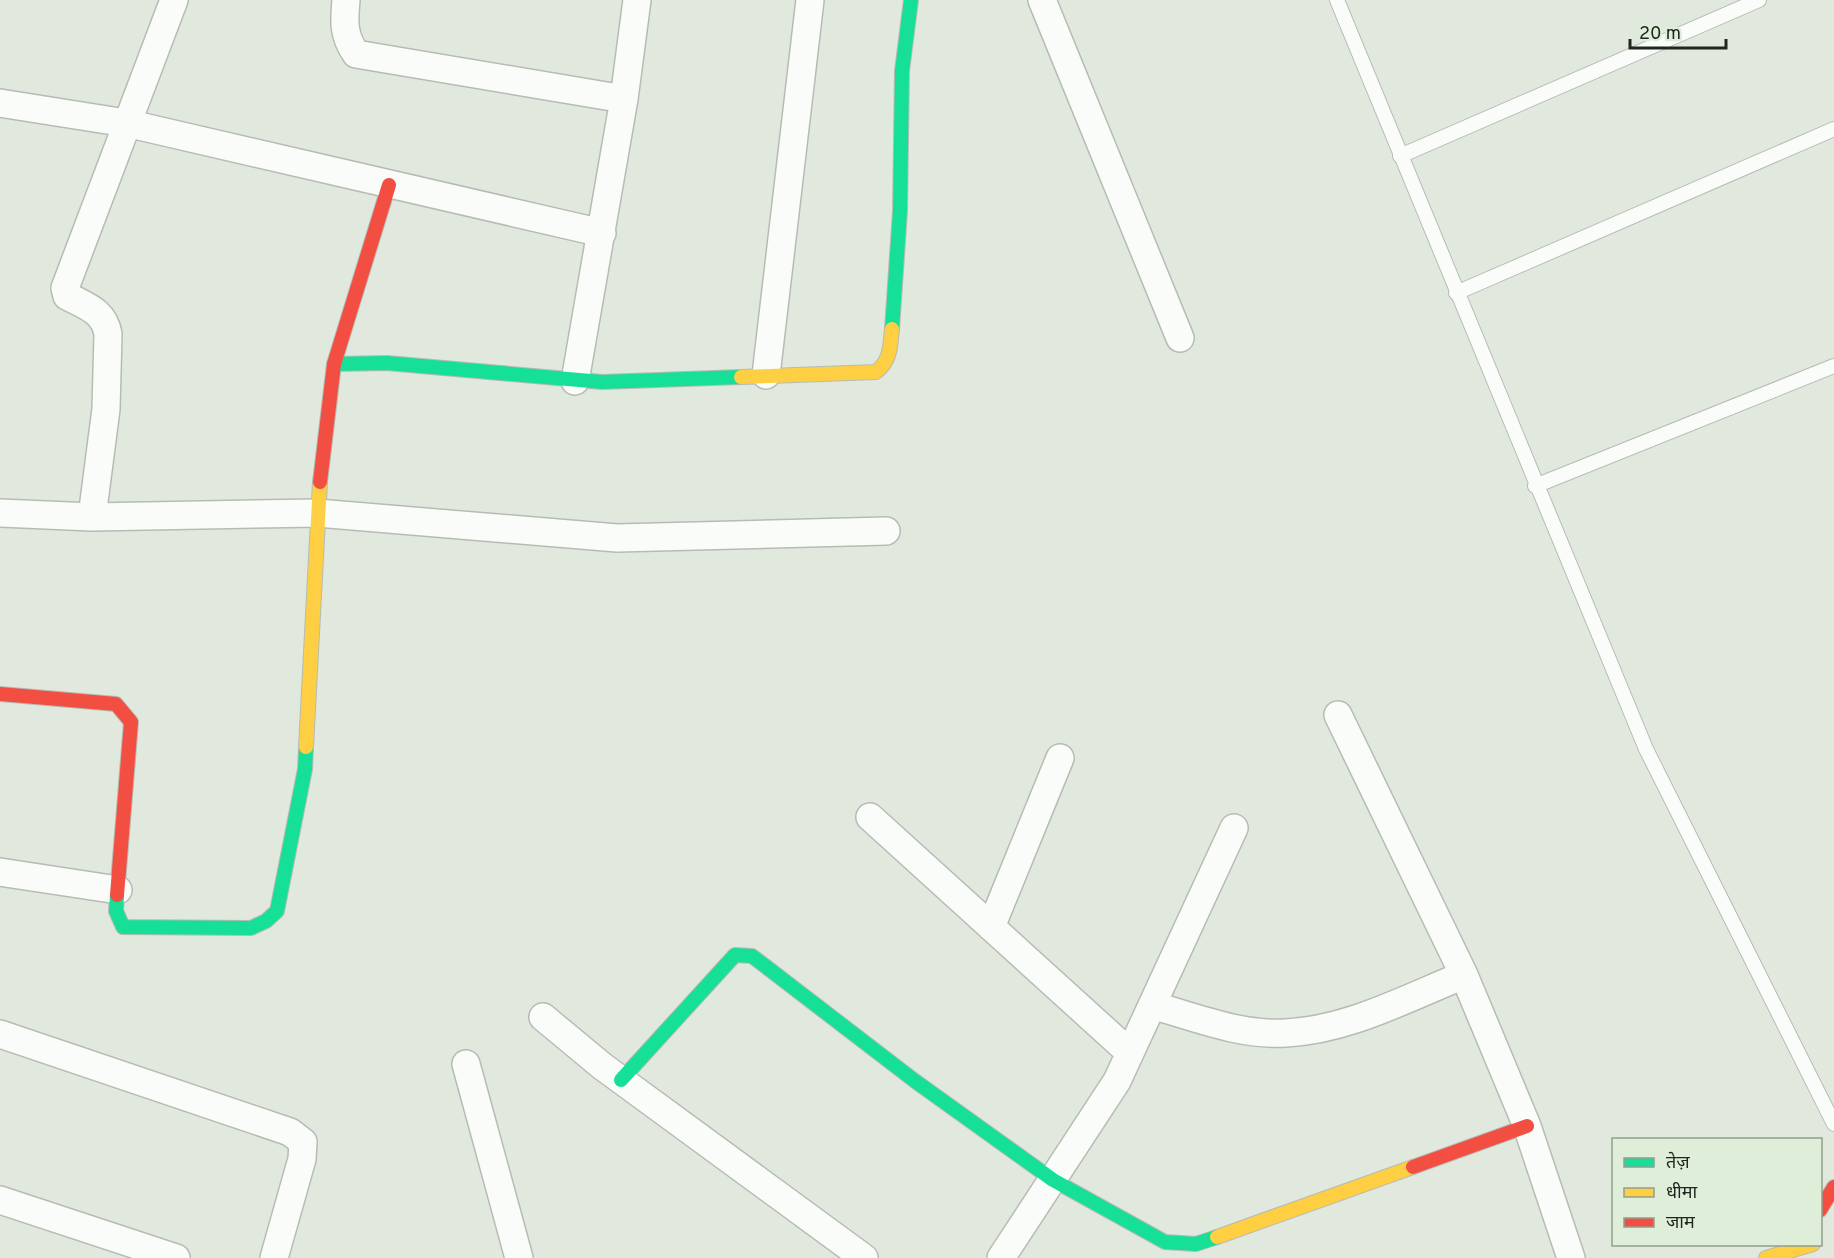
<svg xmlns="http://www.w3.org/2000/svg" width="1834" height="1258" viewBox="0 0 1834 1258" font-family="Overpass,'Noto Sans Devanagari',sans-serif">
  <style>
    .lines { fill: none; stroke-linecap: round; stroke-linejoin: round }
    .lane-casing { stroke: #b6bcb4; stroke-width: 16 }
    .street-casing { stroke: #b6bcb4; stroke-width: 30 }
    .fast-casing { stroke: #b6bcb4; stroke-width: 16 }
    .slow-casing { stroke: #b6bcb4; stroke-width: 16 }
    .jam-casing { stroke: #b6bcb4; stroke-width: 16 }
    .lane { stroke: #fafcfa; stroke-width: 14 }
    .street { stroke: #fafcfa; stroke-width: 27 }
    .fast { stroke: #16e098; stroke-width: 14 }
    .slow { stroke: #ffcf43; stroke-width: 14 }
    .jam { stroke: #f24e42; stroke-width: 14 }
  </style>
  <rect width="100%" height="100%" fill="#e1e9de"/>
  <g class="lines">
    <g class="lane-casing">
      <path id="lane" d="M1337 0 1646 749 1834 1124
        M1400 156 1759 0
        M1456 293 1834 129
        M1535 486 1834 366"/>
    </g>
    <g class="street-casing">
      <path id="street" d="M346 0C344 22 343 35 356 54L624 99
        M1042 0 1180 338
        M0 103 126 123 602 233
        M766 375 810 0
        M575 381 624 99 637 0
        M0 513 92 517 317 513 617 538 886 531
        M92 517 106 409 108 334C104 311 86 306 67 296L65 288 174 0
        M1338 715 1464 975 1527 1126 1571 1258
        M870 817 1130 1053
        M0 872 118 890
        M991 927 1060 758
        M1152 1005C1194 1017 1241 1036 1286 1033 1348 1030 1407 998 1464 975
        M543 1017 602 1066 864 1258
        M0 1034 290 1132 303 1142 302 1159 274 1258
        M466 1064 519 1258
        M0 1200 176 1258
        M1001 1258 1117 1081 1234 828"/>
    </g>
    <g class="fast-casing">
      <path id="fast" d="M892 329 900 211 902 71 911 0
        M334 364 387 363 602 382 741 377
        M117 895 116 911 123 927 251 928 266 921 277 911 305 769 306 747
        M621 1080 735 955 752 956 915 1081 1053 1180 1165 1242 1196 1244 1217 1237"/>
    </g>
    <g class="slow-casing">
      <path id="slow" d="M741 377 876 372C891 360 890 347 892 329
        M306 747 320 482
        M1217 1237 1413 1167
        M1766 1258 1813 1244"/>
    </g>
    <g class="jam-casing">
      <path id="jam" d="M320 482 334 364 389 185
        M0 694 116 704 131 722 117 895
        M1413 1167 1527 1126
        M1820 1210 1834 1187"/>
    </g>
    <use href="#lane" class="lane"/>
    <use href="#street" class="street"/>
    <use href="#fast" class="fast"/>
    <use href="#slow" class="slow"/>
    <use href="#jam" class="jam"/>
  </g>
  <rect x="1612" y="1138" width="210" height="108" fill="#deeed9" stroke="#929e8f" stroke-width="1.5"/>
  <rect x="1624" y="1158" width="30" height="9" fill="#16e098" stroke="#929e8f" stroke-width="1.5"/>
  <text x="1666" y="1168" font-size="18" fill="#20261f">तेज़</text>
  <rect x="1624" y="1188" width="30" height="9" fill="#ffcf43" stroke="#929e8f" stroke-width="1.5"/>
  <text x="1666" y="1198" font-size="18" fill="#20261f">धीमा</text>
  <rect x="1624" y="1218" width="30" height="9" fill="#f24e42" stroke="#929e8f" stroke-width="1.5"/>
  <text x="1666" y="1228" font-size="18" fill="#20261f">जाम</text>
  <path d="M1630 39v9h96v-9" fill="none" stroke="#20261f" stroke-width="3"/>
  <text x="1639" y="39" font-size="18" fill="#20261f" stroke="#deeed9" stroke-width="4.5" paint-order="stroke">20 m</text>
</svg>
